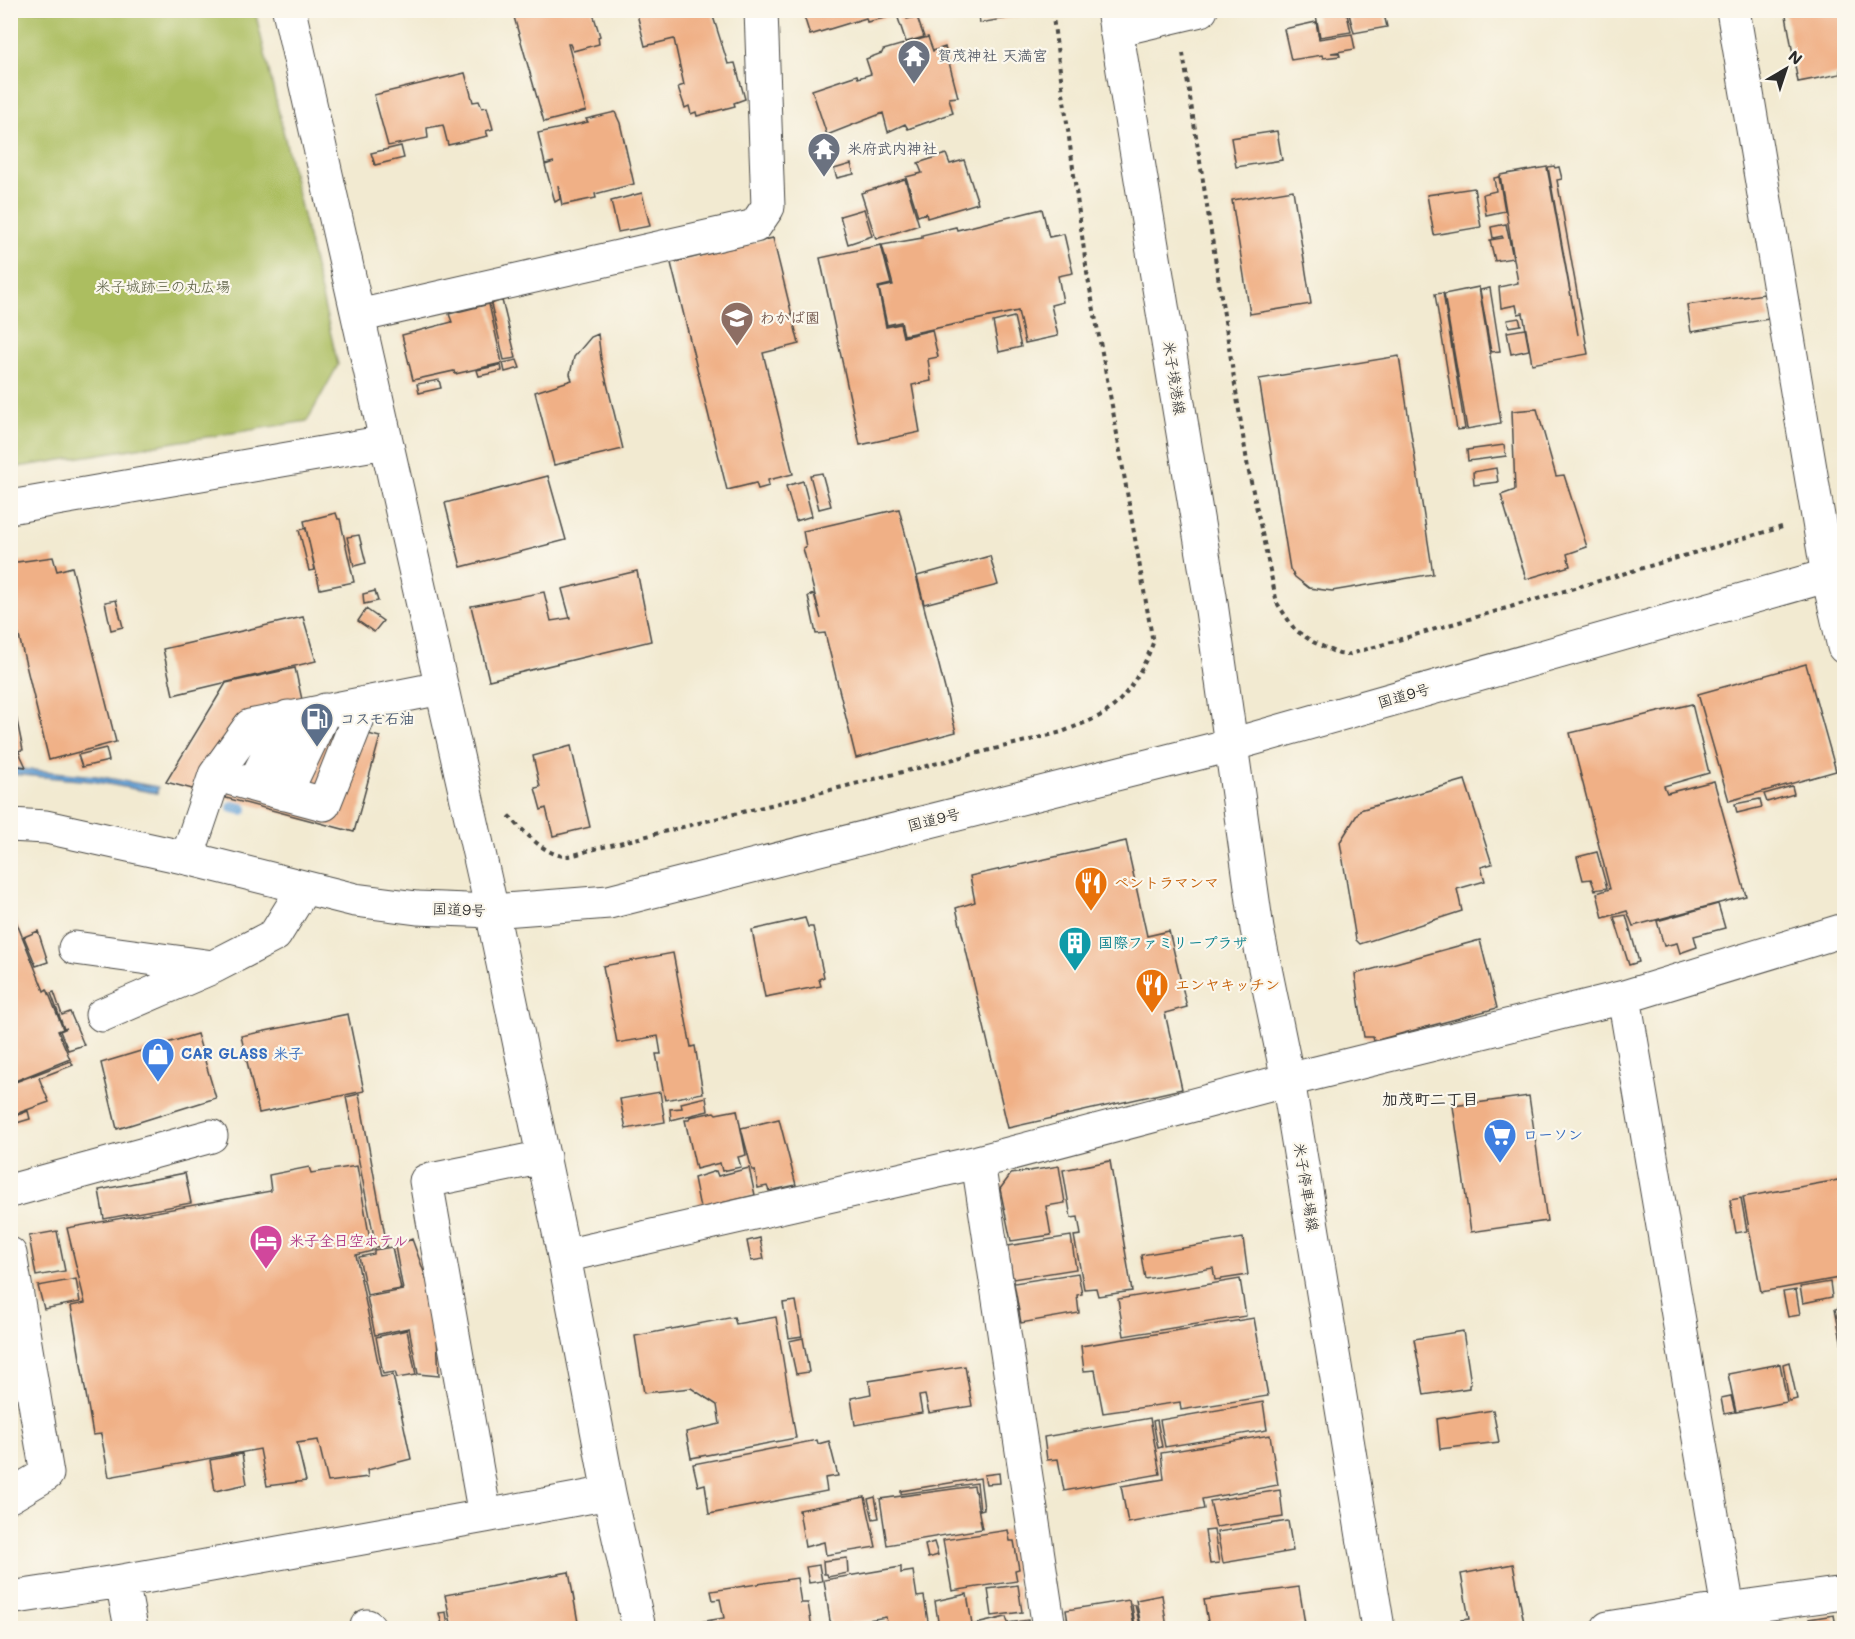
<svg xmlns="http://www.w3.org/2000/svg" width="1855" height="1639" viewBox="0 0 1855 1639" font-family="Mali,'Klee One',sans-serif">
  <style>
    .green { fill: #acbe61; stroke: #6c7446; stroke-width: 1.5 }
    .water { fill: #65a1d6; stroke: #486680; stroke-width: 1.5 }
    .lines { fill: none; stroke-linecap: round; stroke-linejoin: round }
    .stream { stroke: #65a1d6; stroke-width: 12 }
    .building { fill: #f0b086 }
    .minor-casing { stroke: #494844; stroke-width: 35 }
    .major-casing { stroke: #494844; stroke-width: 35 }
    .highway-casing { stroke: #494844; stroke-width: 35 }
    .path { stroke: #494844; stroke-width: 4; stroke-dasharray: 4.5 4.5; stroke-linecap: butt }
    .minor { stroke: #fff; stroke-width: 33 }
    .major { stroke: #fff; stroke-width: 33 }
    .highway { stroke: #fff; stroke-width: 33 }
    .labels { text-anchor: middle; stroke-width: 4.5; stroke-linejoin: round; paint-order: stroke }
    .worship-label { font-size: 15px; font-weight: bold; fill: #5b616d; stroke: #fbf7ec; text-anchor: start }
    .park-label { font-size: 15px; fill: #52573b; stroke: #fbf7ec }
    .education-label { font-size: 15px; font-weight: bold; fill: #785e54; stroke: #fbf7ec; text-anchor: start }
    .street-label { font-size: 15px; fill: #2b2b2b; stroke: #fbf7ec }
    .service-label { font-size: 15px; font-weight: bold; fill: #4e5e75; stroke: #fbf7ec; text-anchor: start }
    .food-label { font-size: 15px; font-weight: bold; fill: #c56008; stroke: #fbf7ec; text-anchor: start }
    .culture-label { font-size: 15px; font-weight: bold; fill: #0d838f; stroke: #fbf7ec; text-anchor: start }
    .shop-label { font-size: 15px; font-weight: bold; fill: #366cbe; stroke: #fbf7ec; text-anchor: start }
    .hotel-label { font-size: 15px; font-weight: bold; fill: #b23c85; stroke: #fbf7ec; text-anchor: start }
    .neighbourhood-label { font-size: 16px; font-weight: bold; fill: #2b2b2b; stroke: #fbf7ec }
  </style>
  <rect width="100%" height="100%" fill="#fbf7ec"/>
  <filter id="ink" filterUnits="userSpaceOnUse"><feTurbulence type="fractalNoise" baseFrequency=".0167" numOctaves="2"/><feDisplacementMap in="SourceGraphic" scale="12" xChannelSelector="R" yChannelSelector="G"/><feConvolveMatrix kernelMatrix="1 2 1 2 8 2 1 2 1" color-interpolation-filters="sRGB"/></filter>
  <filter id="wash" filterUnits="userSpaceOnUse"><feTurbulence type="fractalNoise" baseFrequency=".008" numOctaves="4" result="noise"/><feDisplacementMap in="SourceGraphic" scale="24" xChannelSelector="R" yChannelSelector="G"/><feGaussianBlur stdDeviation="1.35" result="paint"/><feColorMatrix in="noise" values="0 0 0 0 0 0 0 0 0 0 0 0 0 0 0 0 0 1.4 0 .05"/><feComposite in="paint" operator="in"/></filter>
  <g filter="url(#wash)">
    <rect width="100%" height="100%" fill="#f2ead1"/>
    <path class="green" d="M11 10 255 11 338 365 307 421 11 468Z"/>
    <path class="water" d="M10 768 96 776 158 787 157 793 92 781 11 774Z"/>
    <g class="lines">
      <path class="stream" d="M233 807 242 809"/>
    </g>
    <g id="blocks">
      <path class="building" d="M512 10H592L600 36 598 37 599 44 573 51 570 44H568L586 111 544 122Z
        M636 10H711L728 64 735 63 745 99 734 103 735 106 697 116 696 112 691 114 689 106 685 108 678 87 684 85 674 39 645 46Z
        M802 10H904L907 19 917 17 924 37 906 42 897 15 867 22 866 18 810 35Z
        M905 10H933V11L908 17Z
        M978 10H1019L1020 16 980 23Z
        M1315 10H1346L1351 32 1320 37Z
        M1348 10H1383L1387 27 1354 33Z
        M1785 10H1844V69L1840 70V74L1798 82Z
        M1316 22 1319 39 1352 34 1355 49 1331 53H1339L1340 56 1323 58 1322 55 1291 60 1284 29Z
        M928 37 933 51 945 47 958 97 949 98 953 113 908 129 905 124 888 132 883 113 827 135 812 90 857 75 858 78 871 74 866 59 882 53 883 50Z
        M465 73 473 102 479 101 482 108 487 107 493 129 486 131 488 136 448 145 443 125 427 128 428 138 388 146 374 95Z
        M615 112 620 123 634 184 595 194 596 198 562 205 558 185 560 199 555 202 545 165 554 162 545 164 538 133 588 122 586 119Z
        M1277 131 1282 160 1236 167 1231 138Z
        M401 146 404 158 375 165 371 153Z
        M946 154 950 164 964 160 978 203 927 218 926 213 918 216 906 177 922 173 918 163Z
        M851 164 854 174 837 178 834 169Z
        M1554 166 1555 168 1559 167 1562 179 1557 180 1588 354 1532 364 1523 313 1518 314 1516 305 1501 308 1499 287 1518 283 1500 175 1547 167 1578 335 1548 167Z
        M1499 177 1505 211 1486 215 1483 194 1496 191 1494 178Z
        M905 179 919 225 876 239 861 193Z
        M1474 188 1481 227 1434 235 1427 195Z
        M1293 190 1311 304 1250 314 1232 200Z
        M642 193 650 226 618 232 611 201Z
        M864 209 872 236 848 244 840 216Z
        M1042 209 1049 237 1064 234 1073 273 1058 276 1063 302 1051 305 1058 336 1025 343 1018 311 904 335 901 322 887 325 879 288 893 285 882 245 922 238V235L956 227 957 230Z
        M1506 224 1513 258 1495 261 1490 240 1503 238 1502 236 1493 238 1491 227Z
        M773 238 799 344 763 353 793 474 768 480 769 486 758 489 756 483 727 490 671 263Z
        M881 245 891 284 878 287 886 327 900 324 903 337 932 330 938 357 928 359 931 381 912 385 920 432 860 445 820 258Z
        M1479 287 1501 423 1467 429 1444 294Z
        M1490 288 1500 351 1491 352 1480 290Z
        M1443 293 1465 429 1457 430 1435 294Z
        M1764 294 1769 319 1691 332 1687 305Z
        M502 300 516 358 504 360 491 304Z
        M489 304 502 363 455 374 454 371 413 380 402 335 452 322 449 314Z
        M1014 317 1021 347 999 352 993 322Z
        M1519 318 1521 325 1509 327 1507 320Z
        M1525 329 1529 350 1511 354 1507 332Z
        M598 334 601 359 623 449 554 465 535 392 572 380 570 374 574 357 591 337Z
        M1399 356 1433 574 1332 591 1309 588 1295 577 1290 569 1259 379Z
        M517 360 520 368 505 372 503 363Z
        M501 365 502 371 479 376 477 370Z
        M439 380 441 388 419 393 417 384Z
        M1537 409 1556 476 1564 475 1587 547 1567 554 1570 566 1526 579 1501 495 1515 490 1512 411Z
        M1504 445 1506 456 1468 461 1467 450Z
        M1496 468 1498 482 1474 485 1473 472Z
        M822 473 831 506 819 509 810 475Z
        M548 476 566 540 461 567 445 503Z
        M803 481 812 516 796 521 786 486Z
        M899 509 956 732 856 758 825 633 816 634 808 596 814 594 821 619 803 548 806 547 803 531Z
        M336 513 338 519H340L354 582 320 589 304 521Z
        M306 528 315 570 309 571 299 530Z
        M359 535 366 563 354 566 347 537Z
        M990 556 998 585 924 604 917 576Z
        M53 557 57 571 72 567 116 742 49 760 10 599V563Z
        M637 571 651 641 489 680 471 606 544 592 551 621 570 618 562 589Z
        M375 591 378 601 364 604 363 594Z
        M116 600 123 627 111 630 105 602Z
        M366 609 383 621 374 632 358 621Z
        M303 617 316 661 173 695 163 649Z
        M1806 664 1836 771 1729 801 1698 694Z
        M295 668 306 718 380 737 354 832 166 782 226 683Z
        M1692 704 1709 773 1664 786 1667 793 1714 781 1746 896 1633 926 1627 911 1603 918 1597 893 1610 889 1570 733Z
        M16 716 23 750 10 752V717Z
        M571 746 590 827 553 836 546 808 541 810 535 788 540 787 533 756Z
        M106 748 109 761 82 767 78 755Z
        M19 752 26 767 10 765V753Z
        M1465 780 1492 864 1481 867 1485 881 1457 889 1462 911 1360 944 1356 940 1340 842 1360 810Z
        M1792 786 1794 794 1767 802 1764 794Z
        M1760 799 1762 807 1737 813 1735 804Z
        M1126 841 1147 936 1169 931 1187 1007 1165 1013 1182 1089 1008 1128 956 908 975 902 970 876Z
        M1597 852 1607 888 1595 890 1591 879 1583 880 1577 857Z
        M1718 904 1725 928 1694 936 1697 947 1680 953 1677 943 1664 946 1657 921Z
        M10 906 44 991 47 989 63 1029 58 1031 70 1059 10 1083Z
        M1626 915 1639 962 1629 965 1614 917Z
        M805 918 808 927H813L824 977 819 979 821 986 765 997 752 930Z
        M38 931 48 962 36 966 24 937Z
        M1480 940 1497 1008 1374 1041 1373 1037H1364L1355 974Z
        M673 953 691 1047 695 1046 703 1093 665 1100 656 1054H661L658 1036 617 1043 603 966Z
        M54 992 62 1015 70 1012 84 1045 68 1050 60 1031 67 1028 64 1029 51 993Z
        M348 1014 364 1091 259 1113 241 1036Z
        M197 1034 216 1098 117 1129 101 1063Z
        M71 1061 73 1065 39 1078 49 1102 10 1116V1084Z
        M660 1092 665 1122 626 1129 620 1099Z
        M359 1094 387 1246 376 1247 346 1097Z
        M1529 1096 1547 1221 1471 1232 1453 1106Z
        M706 1097 708 1111 671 1120 670 1109 682 1108 681 1103Z
        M737 1110 746 1155 738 1157 741 1167 722 1171 720 1163 696 1169 685 1120H689L690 1117 714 1112 716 1114Z
        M28 1111 30 1119 10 1125V1118Z
        M779 1119 796 1185 769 1191 767 1186 758 1188 755 1170H752L741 1128Z
        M1110 1161 1132 1291 1098 1296 1096 1288 1084 1289 1074 1236 1081 1235 1078 1217 1071 1218 1063 1170Z
        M357 1166 372 1251 356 1255 381 1377 393 1375 411 1459 367 1470 368 1477 328 1482 318 1440 297 1443 306 1481 267 1486 260 1449 109 1477 101 1434 93 1435 71 1306 85 1303 67 1228 271 1191 269 1175 309 1167 311 1173Z
        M1059 1166 1065 1203 1046 1206 1051 1235 1011 1241 1000 1189 1011 1174Z
        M749 1168 755 1195 700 1208 694 1178 716 1171 718 1176Z
        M185 1173 191 1203 104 1219 99 1190Z
        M1844 1179V1277L1761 1292 1743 1197Z
        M1741 1198 1747 1231 1736 1233 1730 1200Z
        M57 1231 65 1271 36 1276 29 1236Z
        M1071 1236 1076 1269 1013 1279 1007 1246Z
        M760 1238 764 1259 751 1261 747 1241Z
        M1243 1238 1248 1275 1215 1280 1213 1268 1145 1279 1141 1255Z
        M412 1239 428 1283 436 1318 439 1376 418 1374 409 1328 375 1335 367 1297 403 1290 395 1246Z
        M392 1247 401 1289 367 1295 359 1257 374 1254V1250Z
        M1078 1273 1082 1294 1077 1295 1079 1313 1021 1323 1014 1283Z
        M76 1279 80 1302 44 1309 38 1286Z
        M1240 1279 1246 1316 1124 1336 1118 1299Z
        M1830 1282 1832 1297 1803 1303 1800 1287Z
        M1796 1290 1800 1315 1788 1317 1783 1292Z
        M796 1301 802 1336 789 1338 783 1303Z
        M1844 1307V1351H1843L1835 1309Z
        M734 1317 736 1324 776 1317 796 1438 691 1458 686 1432 720 1424 717 1405 691 1388 644 1393 635 1336Z
        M1254 1318 1268 1396 1181 1410 1180 1402 1103 1413 1095 1370 1084 1371 1081 1346Z
        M407 1330 416 1375 397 1378 395 1372 383 1374 376 1337Z
        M1463 1331 1471 1384 1469 1385V1388L1424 1395 1414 1339Z
        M803 1338 809 1372 796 1374 789 1341Z
        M1789 1362 1797 1399 1789 1401 1783 1364Z
        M1780 1364 1787 1402 1736 1412 1728 1374Z
        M965 1366 972 1406 929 1413 925 1395 919 1396 922 1413 855 1425 851 1398 871 1394 869 1381Z
        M1731 1396 1735 1412 1724 1414 1721 1398Z
        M1263 1402 1267 1430 1165 1447 1160 1420Z
        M1493 1410 1499 1442 1440 1449 1437 1419Z
        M1150 1418 1160 1474 1064 1491 1058 1459 1047 1460 1044 1437Z
        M1157 1420 1162 1447 1158 1448 1153 1421Z
        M1270 1435 1278 1485 1202 1499 1204 1509 1128 1523 1121 1486 1164 1479 1161 1453Z
        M817 1440 818 1444 829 1441 838 1476 825 1478 827 1491 709 1514 705 1484 698 1486 693 1464Z
        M242 1454 247 1484 215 1491 210 1460Z
        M999 1473 1000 1483 986 1484 984 1475Z
        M980 1478 984 1509 980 1510 977 1483 901 1494V1491Z
        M974 1486 982 1529 887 1545 880 1499Z
        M1280 1490 1283 1517 1216 1527 1210 1501Z
        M865 1497 876 1547 826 1555 824 1542 805 1547 799 1510Z
        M875 1497 879 1518 873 1519 868 1499Z
        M1288 1521 1293 1551 1223 1563 1217 1532Z
        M1008 1530 1010 1541H1014L1019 1569 1015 1570 1017 1581 952 1591 943 1540Z
        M1214 1530 1219 1563 1210 1564 1205 1531Z
        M934 1542 938 1555 928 1558 925 1545Z
        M847 1558 848 1573 828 1577 827 1574H824L823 1561Z
        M1513 1564 1524 1623 1493 1628H1463L1461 1620 1469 1619 1461 1574Z
        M819 1565 822 1581 809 1583 806 1567Z
        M901 1567V1573L913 1571 917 1597 924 1596 929 1628H888L886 1617 850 1623V1626L831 1628 824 1580Z
        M569 1572 579 1628H452L445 1595Z
        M797 1578 801 1603H808L812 1628H694V1623L724 1618 720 1599 713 1600 711 1591Z
        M1018 1585 1022 1612 992 1616 988 1589Z
        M1299 1587 1305 1624 1280 1628H1204L1209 1627 1204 1600Z
        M967 1594 972 1625 1006 1617 1008 1623 1028 1620 1030 1628H939L935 1601Z
        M1162 1595 1167 1628H1133L1141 1626 1136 1600Z
        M1129 1600 1134 1626 1129 1628H1069L1066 1610Z
        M1132 1605H1135L1140 1625 1135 1626Z
        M446 1612 448 1627 443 1628 439 1613Z
        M1834 1615 1836 1626 1810 1628 1809 1619Z"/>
    </g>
  </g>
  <g filter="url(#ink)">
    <use href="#blocks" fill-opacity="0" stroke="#494844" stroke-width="1.5"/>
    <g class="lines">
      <g class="minor-casing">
        <path id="minor" d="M289 10 492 911 564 1256 609 1493 639 1628
          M1733 10 1828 576 1844 647
          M1116 30 1201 10
          M358 316 755 226 768 207 761 10
          M10 507 386 442
          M232 779 253 785 288 717
          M253 785 324 804 364 703
          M285 794 325 710
          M187 858 215 775 250 726 441 688
          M75 948 213 967 275 935 304 888
          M1624 997 1728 1609
          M102 1015 213 967
          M544 1157 426 1181 485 1516 609 1493
          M978 1162 1049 1628
          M10 1191 211 1136
          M10 1254 47 1474 10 1496
          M564 1256 978 1162 1288 1080 1624 997 1844 930
          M122 1581 131 1628
          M10 1598 122 1581 485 1516
          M367 1626 369 1628
          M1608 1628 1728 1609 1844 1593"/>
      </g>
      <g class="major-casing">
        <path id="major" d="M1113 10 1210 596 1257 929 1288 1080 1378 1628"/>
      </g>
      <g class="highway-casing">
        <path id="highway" d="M10 825 46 827 187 858 355 900 417 908 492 911 609 902 1231 745 1844 571"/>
      </g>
      <path class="path" d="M1183 53 1248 468 1277 603 1295 630 1313 642 1339 654 1347 655 1782 527
        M509 816C523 830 542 853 563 856 571 857 583 852 591 850L1062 732C1075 726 1098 719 1109 710 1128 696 1145 665 1153 643L1113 411 1087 273 1052 10"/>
      <use href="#minor" class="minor"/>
      <use href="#major" class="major"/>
      <use href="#highway" class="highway"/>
    </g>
  </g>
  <defs>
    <g id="temple-pin" transform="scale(1.725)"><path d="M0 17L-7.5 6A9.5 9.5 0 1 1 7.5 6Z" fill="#6b7280" stroke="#fbf7ec"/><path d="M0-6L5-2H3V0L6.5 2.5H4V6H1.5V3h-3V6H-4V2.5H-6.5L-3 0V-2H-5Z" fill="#fff"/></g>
    <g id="school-pin" transform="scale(1.725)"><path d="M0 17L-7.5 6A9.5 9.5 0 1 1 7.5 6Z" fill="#8d6e63" stroke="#fbf7ec"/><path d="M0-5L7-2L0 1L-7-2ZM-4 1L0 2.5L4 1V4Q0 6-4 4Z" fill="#fff"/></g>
    <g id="fuel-pin" transform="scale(1.725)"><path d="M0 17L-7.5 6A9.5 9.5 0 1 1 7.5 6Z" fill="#5c6f8a" stroke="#fbf7ec"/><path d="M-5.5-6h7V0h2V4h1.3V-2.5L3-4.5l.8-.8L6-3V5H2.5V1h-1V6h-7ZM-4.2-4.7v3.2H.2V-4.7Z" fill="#fff"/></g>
    <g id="restaurant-pin" transform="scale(1.725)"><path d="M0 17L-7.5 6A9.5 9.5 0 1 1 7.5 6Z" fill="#e8710a" stroke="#fbf7ec"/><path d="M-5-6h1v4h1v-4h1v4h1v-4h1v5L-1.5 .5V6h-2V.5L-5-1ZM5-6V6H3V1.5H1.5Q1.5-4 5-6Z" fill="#fff"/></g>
    <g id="building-pin" transform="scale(1.725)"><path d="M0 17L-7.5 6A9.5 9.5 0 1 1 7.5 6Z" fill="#0f9aa8" stroke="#fbf7ec"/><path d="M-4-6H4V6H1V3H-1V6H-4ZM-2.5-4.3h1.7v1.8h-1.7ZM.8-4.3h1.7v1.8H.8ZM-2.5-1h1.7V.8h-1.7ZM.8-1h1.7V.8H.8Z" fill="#fff"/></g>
    <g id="shop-pin" transform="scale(1.725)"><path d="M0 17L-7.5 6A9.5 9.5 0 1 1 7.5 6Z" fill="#3f7fe0" stroke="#fbf7ec"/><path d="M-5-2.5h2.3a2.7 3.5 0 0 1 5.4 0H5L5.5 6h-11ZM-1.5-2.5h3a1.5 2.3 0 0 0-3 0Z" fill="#fff"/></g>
    <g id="supermarket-pin" transform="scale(1.725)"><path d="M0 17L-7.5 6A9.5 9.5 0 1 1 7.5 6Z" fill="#3f7fe0" stroke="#fbf7ec"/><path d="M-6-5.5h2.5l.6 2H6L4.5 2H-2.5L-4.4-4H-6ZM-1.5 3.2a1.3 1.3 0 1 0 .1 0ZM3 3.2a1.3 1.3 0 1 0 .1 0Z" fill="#fff"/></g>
    <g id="hotel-pin" transform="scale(1.725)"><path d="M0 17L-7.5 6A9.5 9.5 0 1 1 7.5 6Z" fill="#d1479c" stroke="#fbf7ec"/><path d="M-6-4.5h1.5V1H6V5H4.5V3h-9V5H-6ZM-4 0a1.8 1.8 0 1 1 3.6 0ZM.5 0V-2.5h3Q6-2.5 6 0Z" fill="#fff"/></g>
  </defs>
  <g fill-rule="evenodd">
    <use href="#temple-pin" x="914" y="56"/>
    <use href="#temple-pin" x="824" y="149"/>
    <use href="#school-pin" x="737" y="318"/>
    <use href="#fuel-pin" x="317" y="719"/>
    <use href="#restaurant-pin" x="1091" y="883"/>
    <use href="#building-pin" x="1075" y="943"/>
    <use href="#restaurant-pin" x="1152" y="985"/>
    <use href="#shop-pin" x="158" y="1054"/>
    <use href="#supermarket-pin" x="1500" y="1135"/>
    <use href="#hotel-pin" x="266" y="1241"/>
  </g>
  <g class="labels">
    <g class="worship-label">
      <text x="937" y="61">賀茂神社 天満宮</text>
      <text x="847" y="154">米府武内神社</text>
    </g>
    <g class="park-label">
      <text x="163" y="292">米子城跡三の丸広場</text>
    </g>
    <g class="education-label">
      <text x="760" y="323">わかば園</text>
    </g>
    <g class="street-label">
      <text transform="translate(1174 378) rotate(81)" y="5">米子境港線</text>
      <text transform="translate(1404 696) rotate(-16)" y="5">国道9号</text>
      <text transform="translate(934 820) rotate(-14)" y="5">国道9号</text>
      <text transform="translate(459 910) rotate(2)" y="5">国道9号</text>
      <text transform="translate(1306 1187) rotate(81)" y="5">米子停車場線</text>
    </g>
    <g class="service-label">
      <text x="340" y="724">コスモ石油</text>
    </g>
    <g class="food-label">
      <text x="1114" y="888">ペントラマンマ</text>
      <text x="1175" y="990">エンヤキッチン</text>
    </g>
    <g class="culture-label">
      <text x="1098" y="948">国際ファミリープラザ</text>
    </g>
    <g class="shop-label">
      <text x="181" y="1059">CAR GLASS 米子</text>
      <text x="1523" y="1140">ローソン</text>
    </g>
    <g class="hotel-label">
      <text x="289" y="1246">米子全日空ホテル</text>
    </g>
    <g class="neighbourhood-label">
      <text x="1430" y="1105">加茂町二丁目</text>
    </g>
  </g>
  <rect width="1855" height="1639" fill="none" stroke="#fbf7ec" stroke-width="36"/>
  <g transform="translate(1786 69) rotate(39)" stroke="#fbf7ec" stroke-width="4.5" paint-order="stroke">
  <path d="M0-4.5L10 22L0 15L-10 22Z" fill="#2b2b2b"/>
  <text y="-9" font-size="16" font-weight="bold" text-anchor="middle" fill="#2b2b2b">N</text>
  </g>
</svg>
